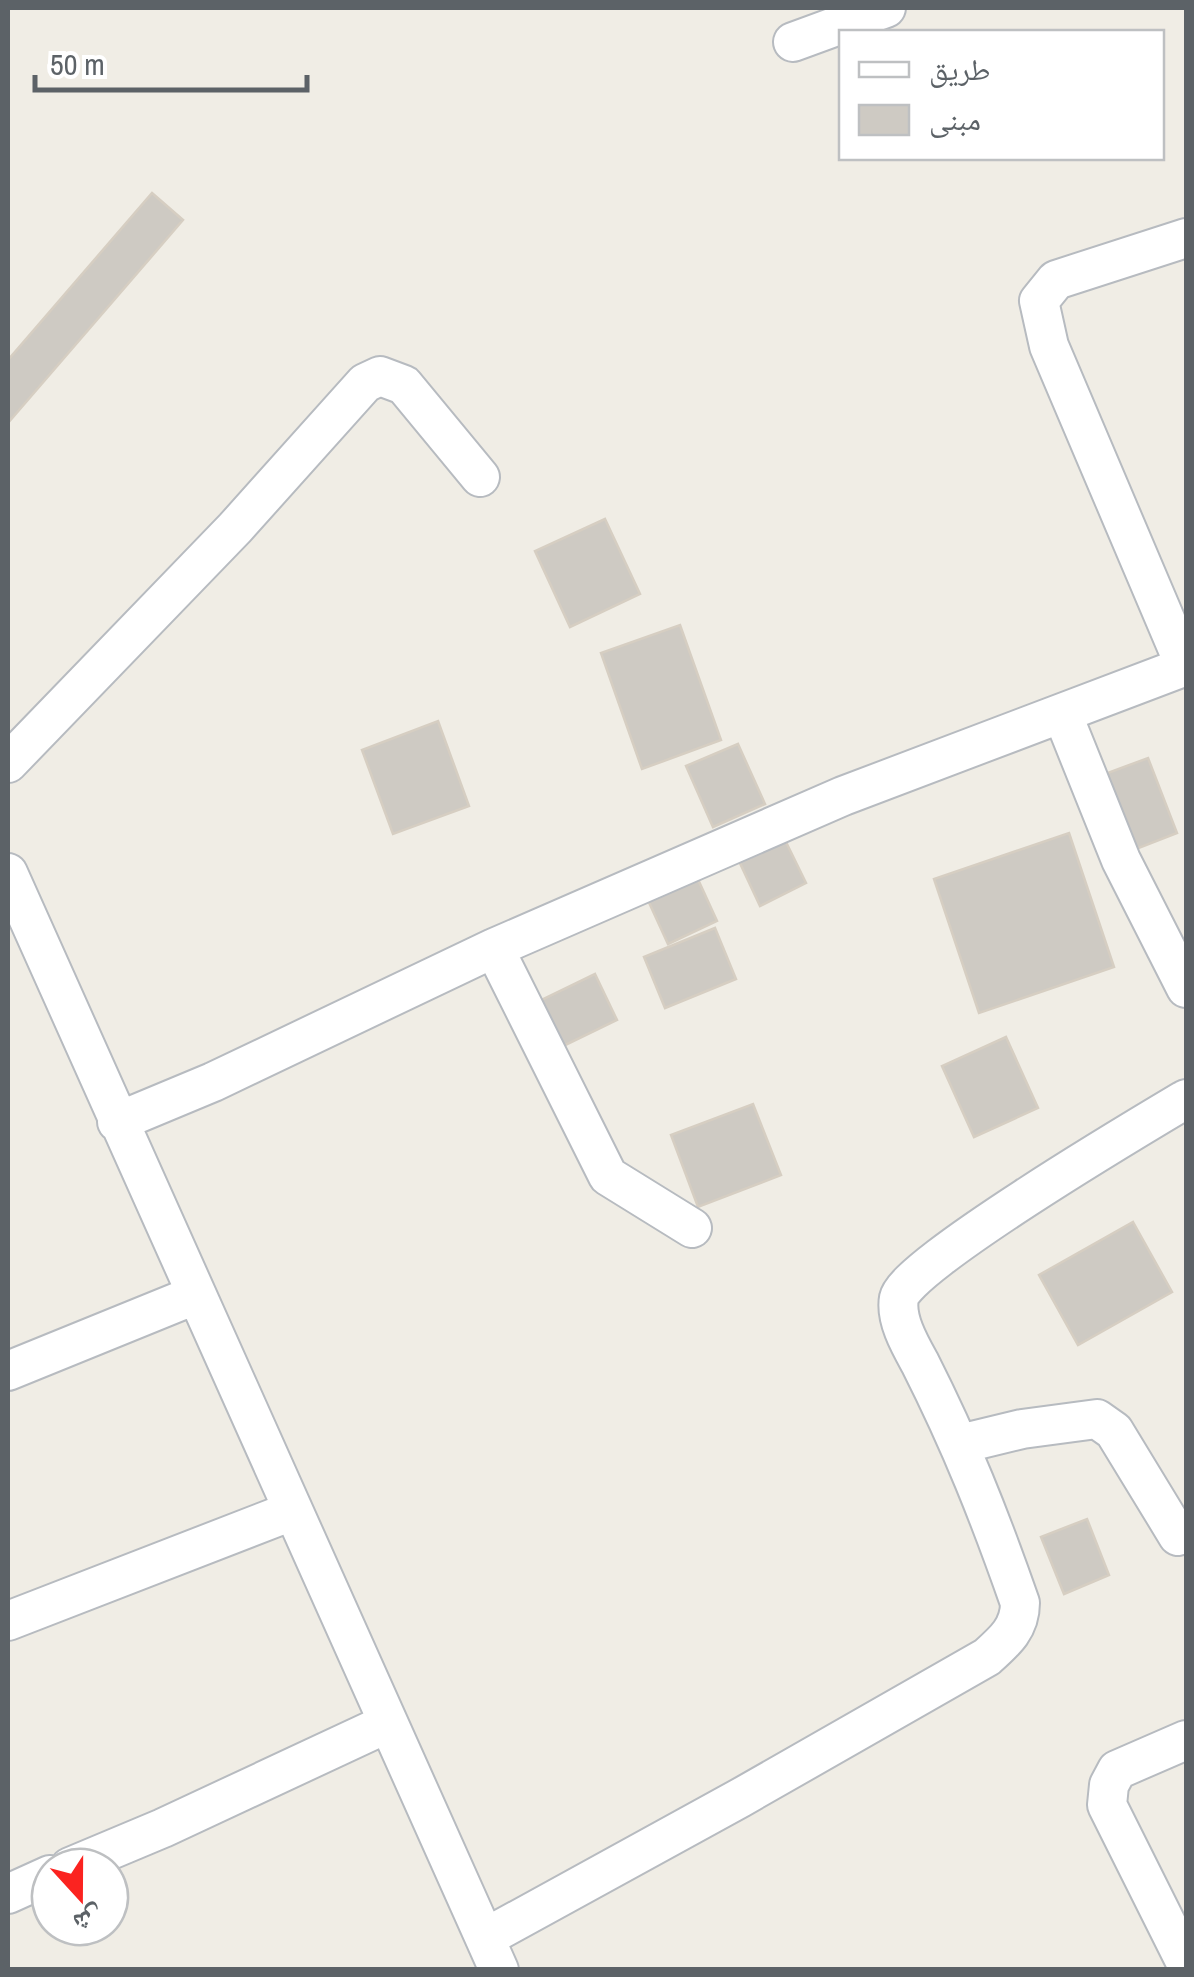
<svg xmlns="http://www.w3.org/2000/svg" width="1194" height="1977" viewBox="0 0 1194 1977" font-family="'Archivo Narrow','Noto Naskh Arabic',sans-serif">
  <style>
    .building { fill: #cecac3; stroke: #d6cec2; stroke-width: 2.5 }
    .lines { fill: none; stroke-linecap: round; stroke-linejoin: round }
    .minor-casing { stroke: #b7bbc0; stroke-width: 42 }
    .minor { stroke: #fff; stroke-width: 38 }
  </style>
  <rect width="100%" height="100%" fill="#f0ede5"/>
  <path class="building" d="M152 193 183 220 8 423V360Z
    M605 519 640 594 570 627 535 551Z
    M680 625 721 740 642 769 601 653Z
    M438 721 469 806 393 834 362 750Z
    M738 744 765 804 713 827 686 766Z
    M1148 758 1177 833 1126 853 1097 777Z
    M1069 833 1114 967 979 1013 934 879Z
    M785 840 806 883 760 906 739 861Z
    M696 875 717 921 668 944 647 898Z
    M715 928 736 979 665 1008 644 957Z
    M595 974 617 1020 555 1050 533 1004Z
    M1006 1037 1038 1108 974 1137 942 1066Z
    M753 1104 781 1175 698 1207 671 1135Z
    M1133 1222 1172 1292 1078 1345 1039 1275Z
    M1087 1519 1109 1575 1064 1594 1041 1537Z"/>
  <g class="lines">
    <g class="minor-casing">
      <path id="minor" d="M793 42 886 8
        M1185 666 1049 346 1039 301 1056 280 1186 238
        M1062 713 1121 860 1186 988
        M8 763 235 528 365 383 380 376 404 385 480 477
        M8 873 499 1970
        M494 948 608 1176 692 1228
        M117 1122 213 1082 494 948 843 796 1186 666
        M8 1371 195 1295
        M960 1444 1022 1429 1097 1419 1114 1431 1178 1536
        M8 1621 292 1511
        M1186 1740 1117 1770 1109 1785 1107 1805 1186 1963
        M70 1867 163 1828 388 1723
        M8 1894 50 1875
        M485 1938 740 1798 987 1657C1005 1641 1020 1628 1020 1603 990 1517 961 1444 920 1363 910 1345 895 1319 899 1298 906 1265 1144 1124 1186 1099"/>
    </g>
    <use href="#minor" class="minor"/>
  </g>
  <rect width="1194" height="1977" fill="none" stroke="#5c6267" stroke-width="20"/>
  <rect x="839" y="30" width="325" height="130" fill="#ffffff" stroke="#bec0c2" stroke-width="2.5"/>
  <rect x="859" y="62" width="50" height="15" fill="#ffffff" stroke="#bec0c2" stroke-width="2.5"/>
  <text x="929" y="80" font-size="30" fill="#5c6267">طريق</text>
  <rect x="859" y="105" width="50" height="30" fill="#cecac3" stroke="#bec0c2" stroke-width="2.5"/>
  <text x="929" y="130" font-size="30" fill="#5c6267">مبنى</text>
  <g transform="translate(80 1897) rotate(159)"><circle r="48" fill="#ffffff" stroke="#bec0c2" stroke-width="2.5"/>
  <path d="M0-8L18 38L0 25L-18 38Z" fill="#fb2320"/>
  <text y="-15" font-size="28" font-weight="bold" text-anchor="middle" fill="#5c6267">ش</text>
  </g>
  <path d="M35 75v15h272v-15" fill="none" stroke="#5c6267" stroke-width="5"/>
  <text x="50" y="75" font-size="30" fill="#5c6267" stroke="#ffffff" stroke-width="8" paint-order="stroke">50 m</text>
</svg>
